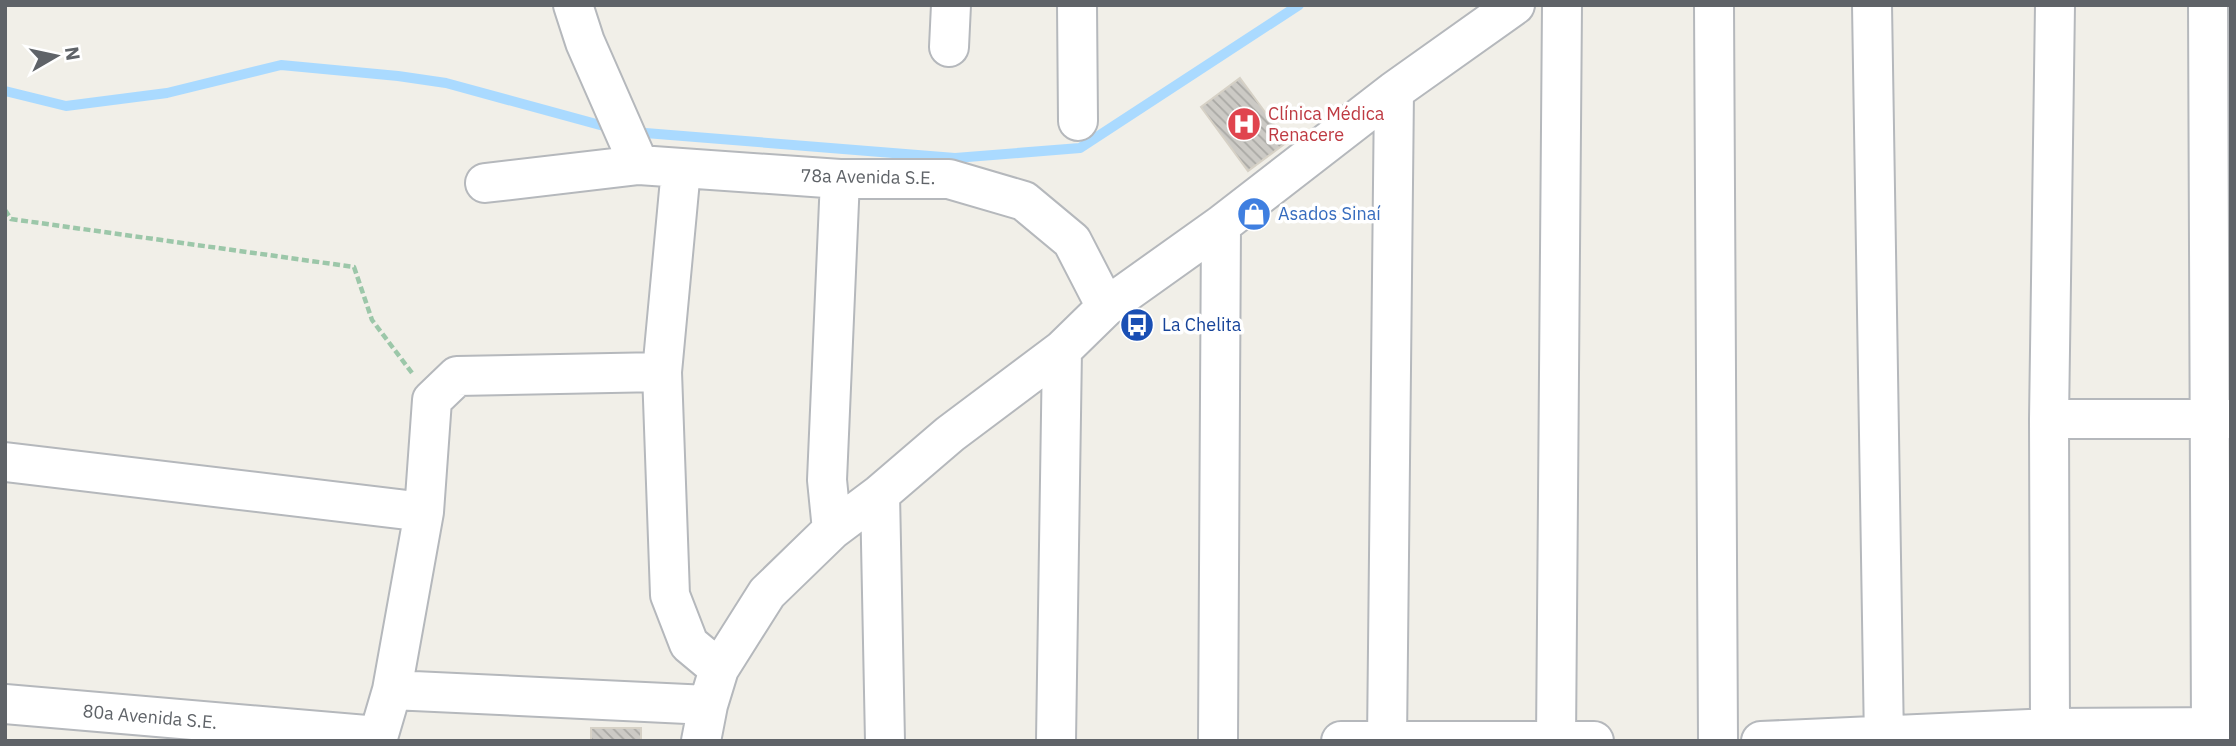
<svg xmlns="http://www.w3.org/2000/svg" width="2236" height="746" viewBox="0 0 2236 746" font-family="'IBM Plex Sans',sans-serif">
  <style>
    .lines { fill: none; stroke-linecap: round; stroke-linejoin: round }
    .stream { stroke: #aadaff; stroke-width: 10 }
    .building { fill: url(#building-back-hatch); stroke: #d6d1c6; stroke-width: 2 }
    .minor-casing { stroke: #b5b8bc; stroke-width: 42 }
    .path { stroke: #9cc7a9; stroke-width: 4.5; stroke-dasharray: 7 3.5; stroke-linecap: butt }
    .minor { stroke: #fff; stroke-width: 38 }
    .labels { text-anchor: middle; stroke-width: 7; stroke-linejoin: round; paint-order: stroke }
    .health-label { font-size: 18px; fill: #be3a42; stroke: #fff; text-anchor: start }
    .street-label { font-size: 18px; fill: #5f6368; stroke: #fff }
    .shop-label { font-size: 18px; fill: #366cbe; stroke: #fff; text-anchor: start }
    .transit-label { font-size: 18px; fill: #164399; stroke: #fff; text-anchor: start }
  </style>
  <defs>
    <pattern id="building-back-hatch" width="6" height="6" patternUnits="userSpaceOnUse" patternTransform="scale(1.75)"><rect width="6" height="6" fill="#cccac5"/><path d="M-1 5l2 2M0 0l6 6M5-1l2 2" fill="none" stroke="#a9a8a4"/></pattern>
  </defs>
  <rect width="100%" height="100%" fill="#f1efe8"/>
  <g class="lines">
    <path class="stream" d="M5 91 66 106 167 93 281 65 398 76 446 83 611 128
      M633 132 955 158 1080 148 1299 5"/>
  </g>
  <path class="building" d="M1240 78 1287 142 1248 171 1201 107Z
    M591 728H641V741H591Z"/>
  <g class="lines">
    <g class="minor-casing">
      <path id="minor" d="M573 5 585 42 639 165
        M1077 5 1078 121
        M1714 5 1718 741
        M1872 5 1884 741
        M2208 5 2211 728
        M949 47 951 5
        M681 169 662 372 670 595 689 644 719 669
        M485 183 639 165 840 179H949L1024 201 1072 241 1106 307
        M2049 419H2231
        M5 462 424 512
        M880 494 885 741
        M832 530 827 480 840 179
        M392 690 708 705
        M5 704 378 736
        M2050 728 2049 419 2055 5
        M377 741 392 690 424 512 432 400 457 376 662 372
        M701 741 708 705 719 669 767 593 832 530 880 494 950 434 1062 350 1106 307 1221 225 1394 91 1515 5
        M1056 741 1062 350
        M1218 741 1221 225
        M1341 741H1594
        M1387 741 1394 91
        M1556 741 1562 5
        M1761 741 2050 728 2231 727"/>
    </g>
    <path class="path" d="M5 210 11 219 354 267 372 320 412 373"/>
    <use href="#minor" class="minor"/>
  </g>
  <defs>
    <g id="hospital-disc" transform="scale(1.75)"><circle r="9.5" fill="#e0444e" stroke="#fff"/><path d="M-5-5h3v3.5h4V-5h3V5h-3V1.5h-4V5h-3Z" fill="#fff"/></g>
    <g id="shop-disc" transform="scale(1.75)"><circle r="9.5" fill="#3f7fe0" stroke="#fff"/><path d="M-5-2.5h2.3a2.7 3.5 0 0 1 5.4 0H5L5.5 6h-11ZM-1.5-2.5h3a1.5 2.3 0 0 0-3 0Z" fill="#fff"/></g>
    <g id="bus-disc" transform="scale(1.75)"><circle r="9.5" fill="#1a4fb4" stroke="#fff"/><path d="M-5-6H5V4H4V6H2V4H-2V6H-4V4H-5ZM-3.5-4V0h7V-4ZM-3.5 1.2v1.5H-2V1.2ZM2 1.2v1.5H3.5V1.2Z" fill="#fff"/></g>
  </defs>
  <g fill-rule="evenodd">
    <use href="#hospital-disc" x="1244" y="124"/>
    <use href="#shop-disc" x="1254" y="214"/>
    <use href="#bus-disc" x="1137" y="325"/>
  </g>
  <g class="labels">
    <g class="health-label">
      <text x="1268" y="120">Clínica Médica<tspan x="1268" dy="21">Renacere</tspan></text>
    </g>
    <g class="street-label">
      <text transform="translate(868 177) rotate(1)" y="6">78a Avenida S.E.</text>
      <text transform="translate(150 717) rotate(5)" y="6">80a Avenida S.E.</text>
    </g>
    <g class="shop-label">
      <text x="1278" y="220">Asados Sinaí</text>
    </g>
    <g class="transit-label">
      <text x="1162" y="331">La Chelita</text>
    </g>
  </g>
  <rect width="2236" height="746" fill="none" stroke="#5f6368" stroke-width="14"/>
  <g transform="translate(56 56) rotate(81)" stroke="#ffffff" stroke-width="5" paint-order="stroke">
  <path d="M0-5L12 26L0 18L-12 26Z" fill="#5f6368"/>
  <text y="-10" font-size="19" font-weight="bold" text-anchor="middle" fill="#5f6368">N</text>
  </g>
</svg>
